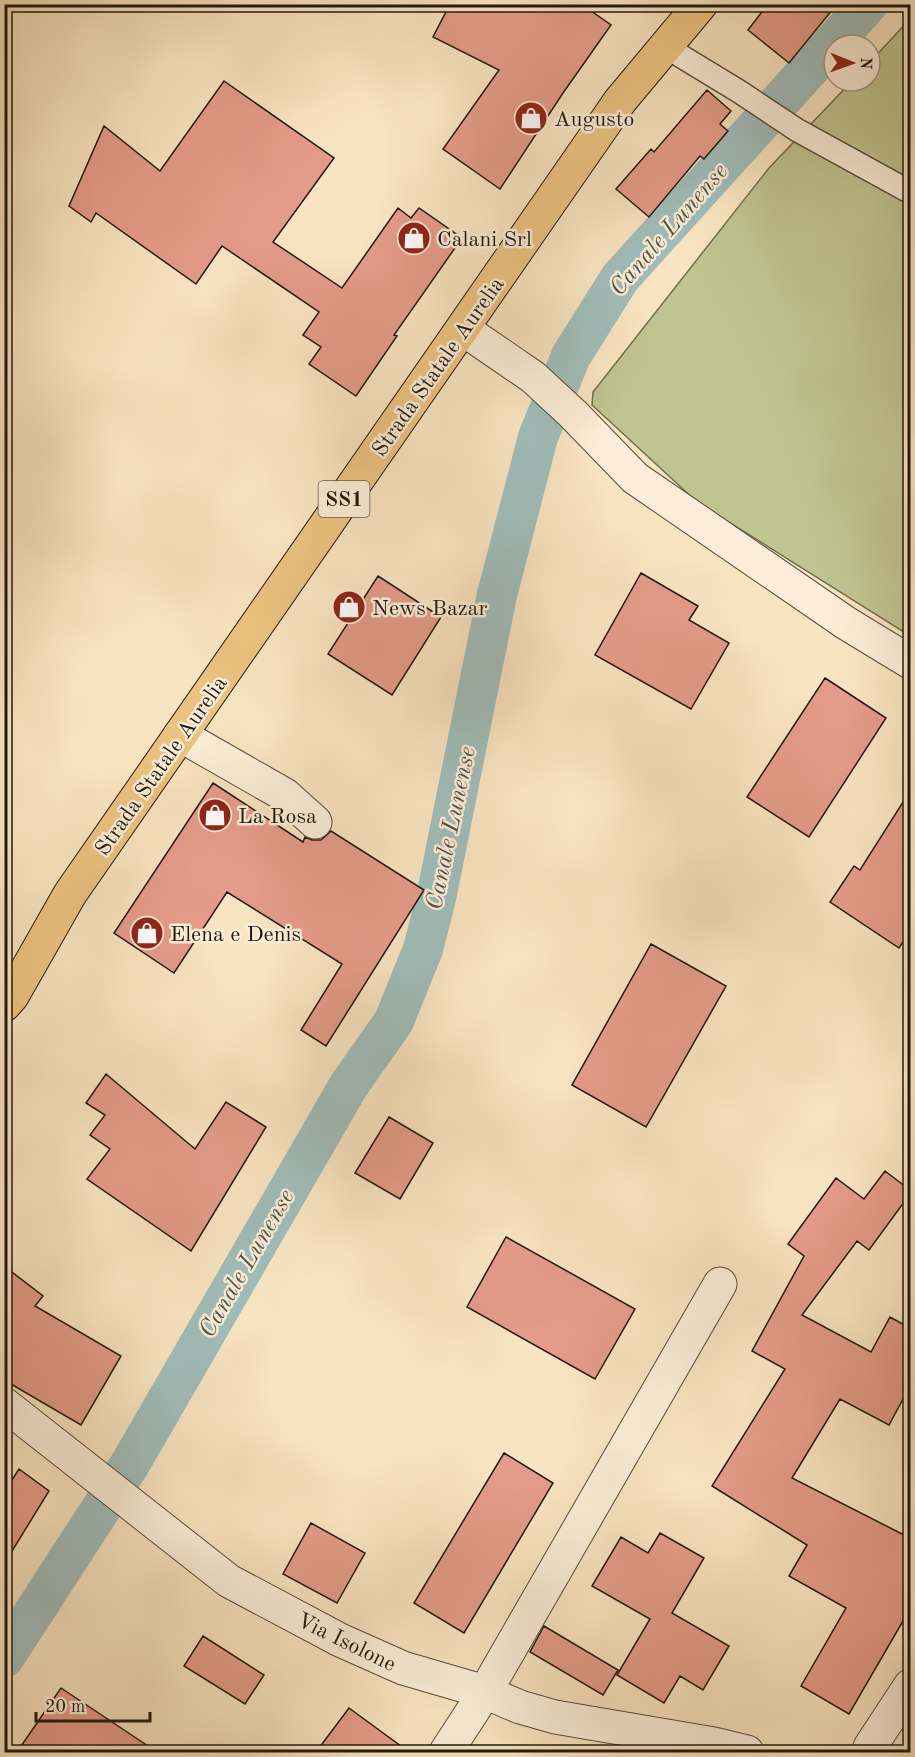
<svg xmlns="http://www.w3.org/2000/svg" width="915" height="1757" viewBox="0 0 915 1757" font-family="'Old Standard TT',serif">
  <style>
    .green { fill: #c0c491; stroke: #706e50; stroke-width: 1.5 }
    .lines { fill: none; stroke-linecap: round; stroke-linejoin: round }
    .canal { stroke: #a0bdba; stroke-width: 40 }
    .building { fill: #e49b89; stroke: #201810; stroke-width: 1.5 }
    .lane-casing { stroke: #564b3c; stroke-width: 25 }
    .street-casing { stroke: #564b3c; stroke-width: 35 }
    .primary-casing { stroke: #201810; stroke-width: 35 }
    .lane { stroke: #fbedd7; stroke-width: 22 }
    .street { stroke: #fbedd7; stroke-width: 33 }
    .primary { stroke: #ecc280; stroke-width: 33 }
    .labels { text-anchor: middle; stroke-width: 5; stroke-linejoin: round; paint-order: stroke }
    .shield { fill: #fbedd7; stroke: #62584c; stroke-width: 1.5 }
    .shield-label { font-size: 21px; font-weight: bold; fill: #201810 }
    .poi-label { font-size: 22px; fill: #201810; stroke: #fbedd7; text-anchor: start }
    .street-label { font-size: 22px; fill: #201810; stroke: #fbedd7 }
    .water-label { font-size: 24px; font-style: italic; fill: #4d524c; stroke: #fbedd7 }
  </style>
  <rect width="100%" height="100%" fill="#f9e4c1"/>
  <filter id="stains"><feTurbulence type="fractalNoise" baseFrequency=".00333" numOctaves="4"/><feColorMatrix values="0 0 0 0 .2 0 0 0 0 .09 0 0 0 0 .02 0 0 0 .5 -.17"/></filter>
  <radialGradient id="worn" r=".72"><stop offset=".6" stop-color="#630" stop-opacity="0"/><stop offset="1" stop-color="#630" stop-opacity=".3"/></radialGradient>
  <path class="green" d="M910 19V636L697 502 592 405 593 392 769 168 852 81H870V62Z"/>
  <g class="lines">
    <path class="canal" d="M4 1658 130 1464 349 1085 394 1021 423 949 436 898 497 595 538 437 571 356 620 278 868 4"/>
  </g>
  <path class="building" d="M450 4H581L611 25 563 93 500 189 443 149 499 70 433 37Z
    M768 4H837L789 63 748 30Z
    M224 81 334 158 273 242 342 288 398 208 411 218 419 208 462 238 394 335 397 336 356 396 309 364 321 347 303 335 319 312 222 246 196 284 96 213 91 222 69 206 104 126 160 171Z
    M707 90 731 111 720 124 728 131 704 159 700 156 649 217 616 189 651 149 654 152Z
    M641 573 698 606 689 620 729 643 691 709 595 655Z
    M378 576 441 617 392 695 328 654Z
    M825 678 886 718 809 837 747 797Z
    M213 783 303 842 305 837 312 840H321L331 831 424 890 326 1046 301 1030 342 964 227 892 174 973 114 933Z
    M910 791V931L899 948 830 902 854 866 860 870Z
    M651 944 726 986 646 1127 572 1085Z
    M106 1074 195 1149 226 1102 266 1127 191 1251 87 1179 110 1149 90 1135 105 1115 86 1103Z
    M389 1117 433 1143 400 1199 355 1173Z
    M885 1171 910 1190V1194L869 1250 857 1241 802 1315 871 1352 890 1317 910 1328V1386L889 1425 840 1399 792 1478 910 1538V1609L849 1714 801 1686 846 1608 789 1576 807 1545 712 1486 785 1369 752 1351 804 1256 788 1244 836 1178 864 1199Z
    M506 1237 635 1309 595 1379 467 1307Z
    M4 1266 43 1296 35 1306 121 1356 81 1425 4 1380Z
    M504 1453 553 1483 464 1633 414 1603Z
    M19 1469 49 1491 4 1564V1492Z
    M311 1523 365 1553 337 1603 283 1574Z
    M660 1533 704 1558 672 1613 729 1646 703 1690 680 1676 664 1703 617 1675 650 1619 592 1586 621 1537 648 1553Z
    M544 1626 618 1670 603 1695 530 1652Z
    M203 1636 264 1675 245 1704 184 1666Z
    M61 1688 157 1752H17Z
    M349 1708 409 1752H316Z"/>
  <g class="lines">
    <g class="lane-casing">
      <path id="lane" d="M666 47 740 92 797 130 910 192"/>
    </g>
    <g class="street-casing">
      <path id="street" d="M463 329 533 377 573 414 635 478 846 623 910 662
        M180 735 285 795 315 822
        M4 1404 229 1581 340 1640 403 1668 485 1692 520 1707 555 1717 714 1744 747 1752
        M446 1752 485 1692 720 1284
        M869 1752 870 1747 910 1686"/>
    </g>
    <g class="primary-casing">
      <path id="primary" d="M4 1005 12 996 70 894 620 101 701 4"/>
    </g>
    <use href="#lane" class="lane"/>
    <use href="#street" class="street"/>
    <use href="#primary" class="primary"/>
  </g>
  <defs>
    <g id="shop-disc" transform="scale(1.725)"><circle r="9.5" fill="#8f2418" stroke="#fbedd7"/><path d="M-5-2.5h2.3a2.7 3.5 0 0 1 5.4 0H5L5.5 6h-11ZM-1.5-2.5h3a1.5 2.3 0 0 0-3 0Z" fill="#fff"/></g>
  </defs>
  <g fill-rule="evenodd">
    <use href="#shop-disc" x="531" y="118"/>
    <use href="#shop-disc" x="414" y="238"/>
    <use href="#shop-disc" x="349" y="607"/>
    <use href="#shop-disc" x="215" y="815"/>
    <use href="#shop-disc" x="147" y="933"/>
  </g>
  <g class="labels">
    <rect class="shield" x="318.5" y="481" width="51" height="36" rx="4.5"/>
    <g class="shield-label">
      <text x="344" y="506">SS1</text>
    </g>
    <g class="poi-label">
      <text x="554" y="126">Augusto</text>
      <text x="437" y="246">Calani Srl</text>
      <text x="372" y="615">News Bazar</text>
      <text x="238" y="823">La Rosa</text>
      <text x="170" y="941">Elena e Denis</text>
    </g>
    <g class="street-label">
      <text transform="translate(437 366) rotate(-55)" y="8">Strada Statale Aurelia</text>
      <text transform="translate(160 765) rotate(-55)" y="8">Strada Statale Aurelia</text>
      <text transform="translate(347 1641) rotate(26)" y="8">Via Isolone</text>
    </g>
    <g class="water-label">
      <text transform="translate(668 229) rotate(-49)" y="8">Canale Lunense</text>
      <text transform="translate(450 828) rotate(-78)" y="8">Canale Lunense</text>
      <text transform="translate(246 1263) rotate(-60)" y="8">Canale Lunense</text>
    </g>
  </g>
  <rect width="915" height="1757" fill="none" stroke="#f9e4c1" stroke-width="24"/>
  <rect x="6" y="6" width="903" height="1745" fill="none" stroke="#201810" stroke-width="3"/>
  <rect x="12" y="12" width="891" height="1733" fill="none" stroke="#201810" stroke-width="1.5"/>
  <g transform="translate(852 63) rotate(91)"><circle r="28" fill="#fbedd7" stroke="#a39887" stroke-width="1.5"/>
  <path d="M0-4.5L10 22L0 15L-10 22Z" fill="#8f2418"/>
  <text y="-9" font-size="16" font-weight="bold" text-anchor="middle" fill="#201810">N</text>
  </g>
  <path d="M36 1712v9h114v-9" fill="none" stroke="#201810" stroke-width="3"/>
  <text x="45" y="1712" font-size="18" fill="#201810" stroke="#fbedd7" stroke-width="4.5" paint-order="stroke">20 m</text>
  <rect width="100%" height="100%" filter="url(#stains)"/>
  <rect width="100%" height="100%" fill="url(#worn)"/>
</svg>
